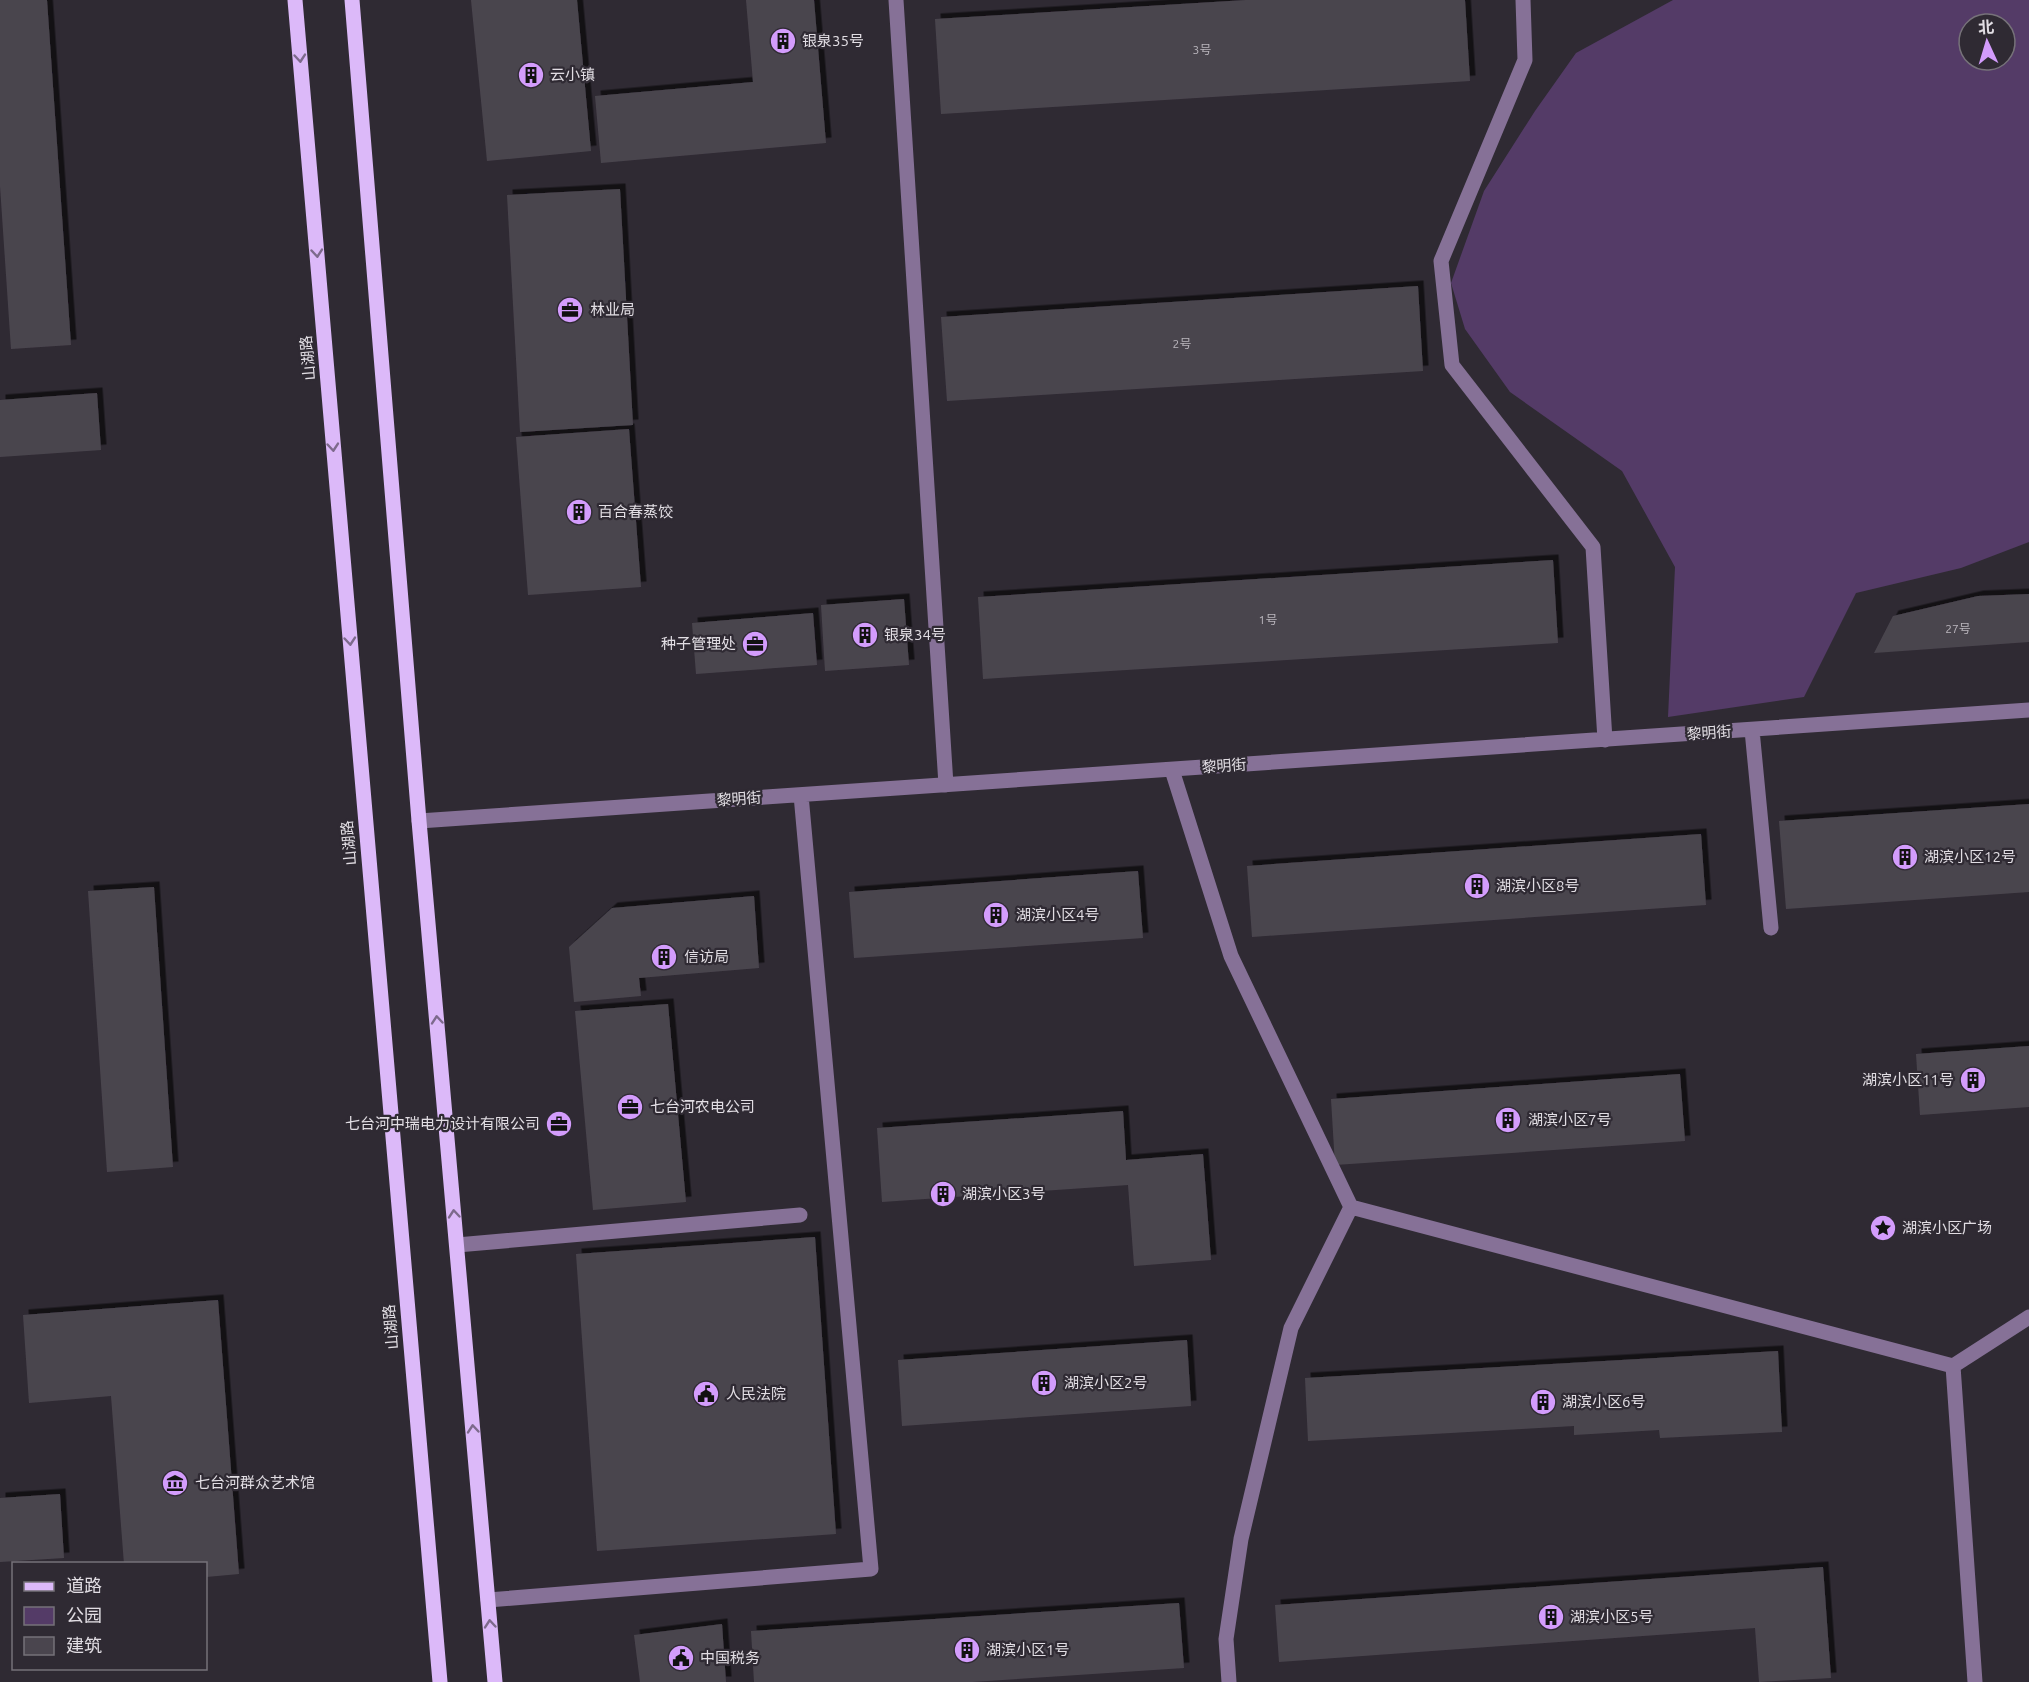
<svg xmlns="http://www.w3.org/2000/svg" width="2029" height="1682" viewBox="0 0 2029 1682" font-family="Ubuntu,'Noto Sans SC',sans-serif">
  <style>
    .green { fill: #543b67; fill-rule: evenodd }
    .building { fill: #4a454e; filter: url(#shadow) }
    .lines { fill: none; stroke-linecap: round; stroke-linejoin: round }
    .minor { stroke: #867197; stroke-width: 15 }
    .major { stroke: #dcb9f9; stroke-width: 15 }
    .oneway { stroke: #7d6a8c }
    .labels { text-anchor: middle; stroke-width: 4.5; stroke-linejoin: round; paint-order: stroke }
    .number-label { font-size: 12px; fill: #bbb7be }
    .poi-label { font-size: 15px; fill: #e1dde3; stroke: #2f2a33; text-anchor: start }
    .street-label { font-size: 15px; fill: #e1dde3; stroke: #2f2a33 }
  </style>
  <defs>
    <filter id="shadow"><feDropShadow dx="5.5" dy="-5.5" stdDeviation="0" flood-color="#0009"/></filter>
  </defs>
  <rect width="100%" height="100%" fill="#2f2a33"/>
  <path class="green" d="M1673 0H2029V542L1961 568 1856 593 1804 697 1668 717 1675 567 1622 471 1510 392 1465 329 1451 283 1484 191 1535 111 1576 53ZM1969 24H2005V60H1969Z"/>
  <path class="building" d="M0 0H47L71 345 11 349 0 186Z
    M471 0H577L591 151 487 161Z
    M746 0H814L826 143 601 163 595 96 753 82Z
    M1246 0H1465L1470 81 941 114 935 19Z
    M620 189 633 425 520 432 507 195Z
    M1418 286 1423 371 947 401 941 317Z
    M97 393 101 450 0 457V400Z
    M629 429 641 587 528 595 516 437Z
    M1553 560 1558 643 983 679 978 597Z
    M2029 594V642L1874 653 1893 616 1978 596Z
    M904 599 909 665 825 671 821 605Z
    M813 613 817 665 696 674 692 623Z
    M2029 804V892L1786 909 1779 821Z
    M1701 834 1706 905 1252 937 1247 866Z
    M1138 871 1143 938 854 958 849 892Z
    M154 887 173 1167 107 1172 88 891Z
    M754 896 759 968 639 978 641 996 574 1002 569 947 612 908Z
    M668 1004 686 1202 593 1210 575 1011Z
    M2029 1046V1107L1920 1115 1916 1054Z
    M1680 1074 1685 1141 1335 1165 1331 1099Z
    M1123 1111 1126 1160 1203 1154 1211 1260 1134 1266 1128 1185 882 1202 877 1128Z
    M815 1237 836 1534 597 1551 576 1254Z
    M218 1300 239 1574 206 1577V1564H124L111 1396 29 1403 23 1315Z
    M1187 1340 1191 1406 902 1426 898 1360Z
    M1778 1351 1782 1432 1660 1438 1659 1430 1574 1435V1426L1308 1441 1305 1378Z
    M60 1494 64 1558 0 1562V1498Z
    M1823 1567 1831 1678 1759 1682 1755 1628 1279 1662 1275 1605Z
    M1179 1603 1184 1668 972 1682H754L751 1631Z
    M722 1624 726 1682H640L634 1635Z"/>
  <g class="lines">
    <path class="minor" d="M896 0 946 785
      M1523 0 1525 60 1441 261 1452 365 1593 547 1605 740
      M1752 730 1771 928
      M1172 770 1231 956 1351 1207 1953 1366
      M419 821 2029 710
      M457 1245 800 1215
      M488 1600 871 1569 801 795
      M1229 1682 1226 1639 1241 1539 1291 1328 1351 1207
      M1975 1682 1953 1366 2029 1317"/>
    <path class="major" d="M295 0 440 1682
      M352 0 419 821 495 1682"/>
  </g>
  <defs><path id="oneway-chevron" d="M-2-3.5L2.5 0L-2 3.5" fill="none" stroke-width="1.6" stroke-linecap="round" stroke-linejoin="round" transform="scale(1.5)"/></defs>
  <g class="oneway">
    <use href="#oneway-chevron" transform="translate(300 58) rotate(85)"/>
    <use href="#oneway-chevron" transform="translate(317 253) rotate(85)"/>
    <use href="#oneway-chevron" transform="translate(333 447) rotate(85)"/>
    <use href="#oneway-chevron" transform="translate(350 641) rotate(85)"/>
    <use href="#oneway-chevron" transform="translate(437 1020) rotate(-95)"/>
    <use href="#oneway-chevron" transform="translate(454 1214) rotate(-95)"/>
    <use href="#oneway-chevron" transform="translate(473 1429) rotate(-95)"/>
    <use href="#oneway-chevron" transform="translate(490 1624) rotate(-95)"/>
  </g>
  <defs>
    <g id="building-disc" transform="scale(1.35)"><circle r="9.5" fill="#d39cfc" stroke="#2f2a33"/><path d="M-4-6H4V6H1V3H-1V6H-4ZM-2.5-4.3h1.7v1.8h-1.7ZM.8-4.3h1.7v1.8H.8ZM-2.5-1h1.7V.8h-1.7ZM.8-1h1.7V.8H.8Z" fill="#111"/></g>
    <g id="office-disc" transform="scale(1.35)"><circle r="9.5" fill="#d39cfc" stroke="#2f2a33"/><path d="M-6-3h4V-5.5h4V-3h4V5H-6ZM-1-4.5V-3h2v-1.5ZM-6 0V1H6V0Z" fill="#111"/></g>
    <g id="sight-disc" transform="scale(1.35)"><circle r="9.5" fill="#d39cfc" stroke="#2f2a33"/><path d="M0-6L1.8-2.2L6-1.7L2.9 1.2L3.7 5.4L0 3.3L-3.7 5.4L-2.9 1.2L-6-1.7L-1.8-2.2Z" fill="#111"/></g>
    <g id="civic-disc" transform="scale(1.35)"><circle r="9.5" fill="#d39cfc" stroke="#2f2a33"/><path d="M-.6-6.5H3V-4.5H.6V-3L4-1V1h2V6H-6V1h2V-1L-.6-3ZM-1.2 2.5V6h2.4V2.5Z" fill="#111"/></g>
    <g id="museum-disc" transform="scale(1.35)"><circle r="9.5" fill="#d39cfc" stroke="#2f2a33"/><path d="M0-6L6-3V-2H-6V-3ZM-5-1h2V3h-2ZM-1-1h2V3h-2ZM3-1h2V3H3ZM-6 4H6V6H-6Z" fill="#111"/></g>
  </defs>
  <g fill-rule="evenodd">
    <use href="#building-disc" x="783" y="41"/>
    <use href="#building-disc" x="531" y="75"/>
    <use href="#office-disc" x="570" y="310"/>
    <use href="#building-disc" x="579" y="512"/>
    <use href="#building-disc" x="865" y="635"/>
    <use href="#office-disc" x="755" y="644"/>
    <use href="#building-disc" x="1905" y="857"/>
    <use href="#building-disc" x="1477" y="886"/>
    <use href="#building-disc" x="996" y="915"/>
    <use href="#building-disc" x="664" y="957"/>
    <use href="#building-disc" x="1973" y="1080"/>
    <use href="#office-disc" x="630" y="1107"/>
    <use href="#building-disc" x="1508" y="1120"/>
    <use href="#office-disc" x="559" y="1124"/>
    <use href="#building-disc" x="943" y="1194"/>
    <use href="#sight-disc" x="1883" y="1228"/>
    <use href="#building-disc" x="1044" y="1383"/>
    <use href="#civic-disc" x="706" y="1394"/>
    <use href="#building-disc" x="1543" y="1402"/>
    <use href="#museum-disc" x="175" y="1483"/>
    <use href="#building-disc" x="1551" y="1617"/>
    <use href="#building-disc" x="967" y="1650"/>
    <use href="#civic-disc" x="681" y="1658"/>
  </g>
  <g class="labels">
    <g class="number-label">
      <text x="1202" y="54">3号</text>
      <text x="1182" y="348">2号</text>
      <text x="1268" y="624">1号</text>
      <text x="1958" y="633">27号</text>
    </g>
    <g class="poi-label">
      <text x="802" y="46">银泉35号</text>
      <text x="550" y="80">云小镇</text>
      <text x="590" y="315">林业局</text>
      <text x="598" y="517">百合春蒸饺</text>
      <text x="884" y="640">银泉34号</text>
      <text x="736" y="649" text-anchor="end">种子管理处</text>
      <text x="1924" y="862">湖滨小区12号</text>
      <text x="1496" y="891">湖滨小区8号</text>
      <text x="1016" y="920">湖滨小区4号</text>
      <text x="684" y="962">信访局</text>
      <text x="1954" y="1085" text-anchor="end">湖滨小区11号</text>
      <text x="650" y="1112">七台河农电公司</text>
      <text x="1528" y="1125">湖滨小区7号</text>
      <text x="540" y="1129" text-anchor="end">七台河中瑞电力设计有限公司</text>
      <text x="962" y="1199">湖滨小区3号</text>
      <text x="1902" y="1233">湖滨小区广场</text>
      <text x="1064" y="1388">湖滨小区2号</text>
      <text x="726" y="1399">人民法院</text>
      <text x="1562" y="1407">湖滨小区6号</text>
      <text x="195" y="1488">七台河群众艺术馆</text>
      <text x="1570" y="1622">湖滨小区5号</text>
      <text x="986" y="1655">湖滨小区1号</text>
      <text x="700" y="1663">中国税务</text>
    </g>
    <g class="street-label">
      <text transform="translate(308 358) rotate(-95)" y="5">山湖路</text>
      <text transform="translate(1709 733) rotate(-4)" y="5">黎明街</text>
      <text transform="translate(1224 766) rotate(-4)" y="5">黎明街</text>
      <text transform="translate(739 799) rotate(-4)" y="5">黎明街</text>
      <text transform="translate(349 843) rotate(-95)" y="5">山湖路</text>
      <text transform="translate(391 1327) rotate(-95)" y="5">山湖路</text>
    </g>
  </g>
  <rect x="12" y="1562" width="195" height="108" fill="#2f2a33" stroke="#767279" stroke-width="1.5"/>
  <rect x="24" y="1582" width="30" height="9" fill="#dcb9f9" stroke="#767279" stroke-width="1.5"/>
  <text x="66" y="1592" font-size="18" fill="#e1dde3">道路</text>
  <rect x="24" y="1607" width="30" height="18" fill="#543b67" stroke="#767279" stroke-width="1.5"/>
  <text x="66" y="1622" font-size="18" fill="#e1dde3">公园</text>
  <rect x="24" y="1637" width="30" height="18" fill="#4a454e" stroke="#767279" stroke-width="1.5"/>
  <text x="66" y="1652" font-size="18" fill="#e1dde3">建筑</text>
  <g transform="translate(1987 42) rotate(356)"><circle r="28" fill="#2f2a33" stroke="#767279" stroke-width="1.5"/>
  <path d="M0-4.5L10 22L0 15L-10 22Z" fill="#d39cfc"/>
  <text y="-9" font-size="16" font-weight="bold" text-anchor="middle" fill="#e1dde3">北</text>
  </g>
</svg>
